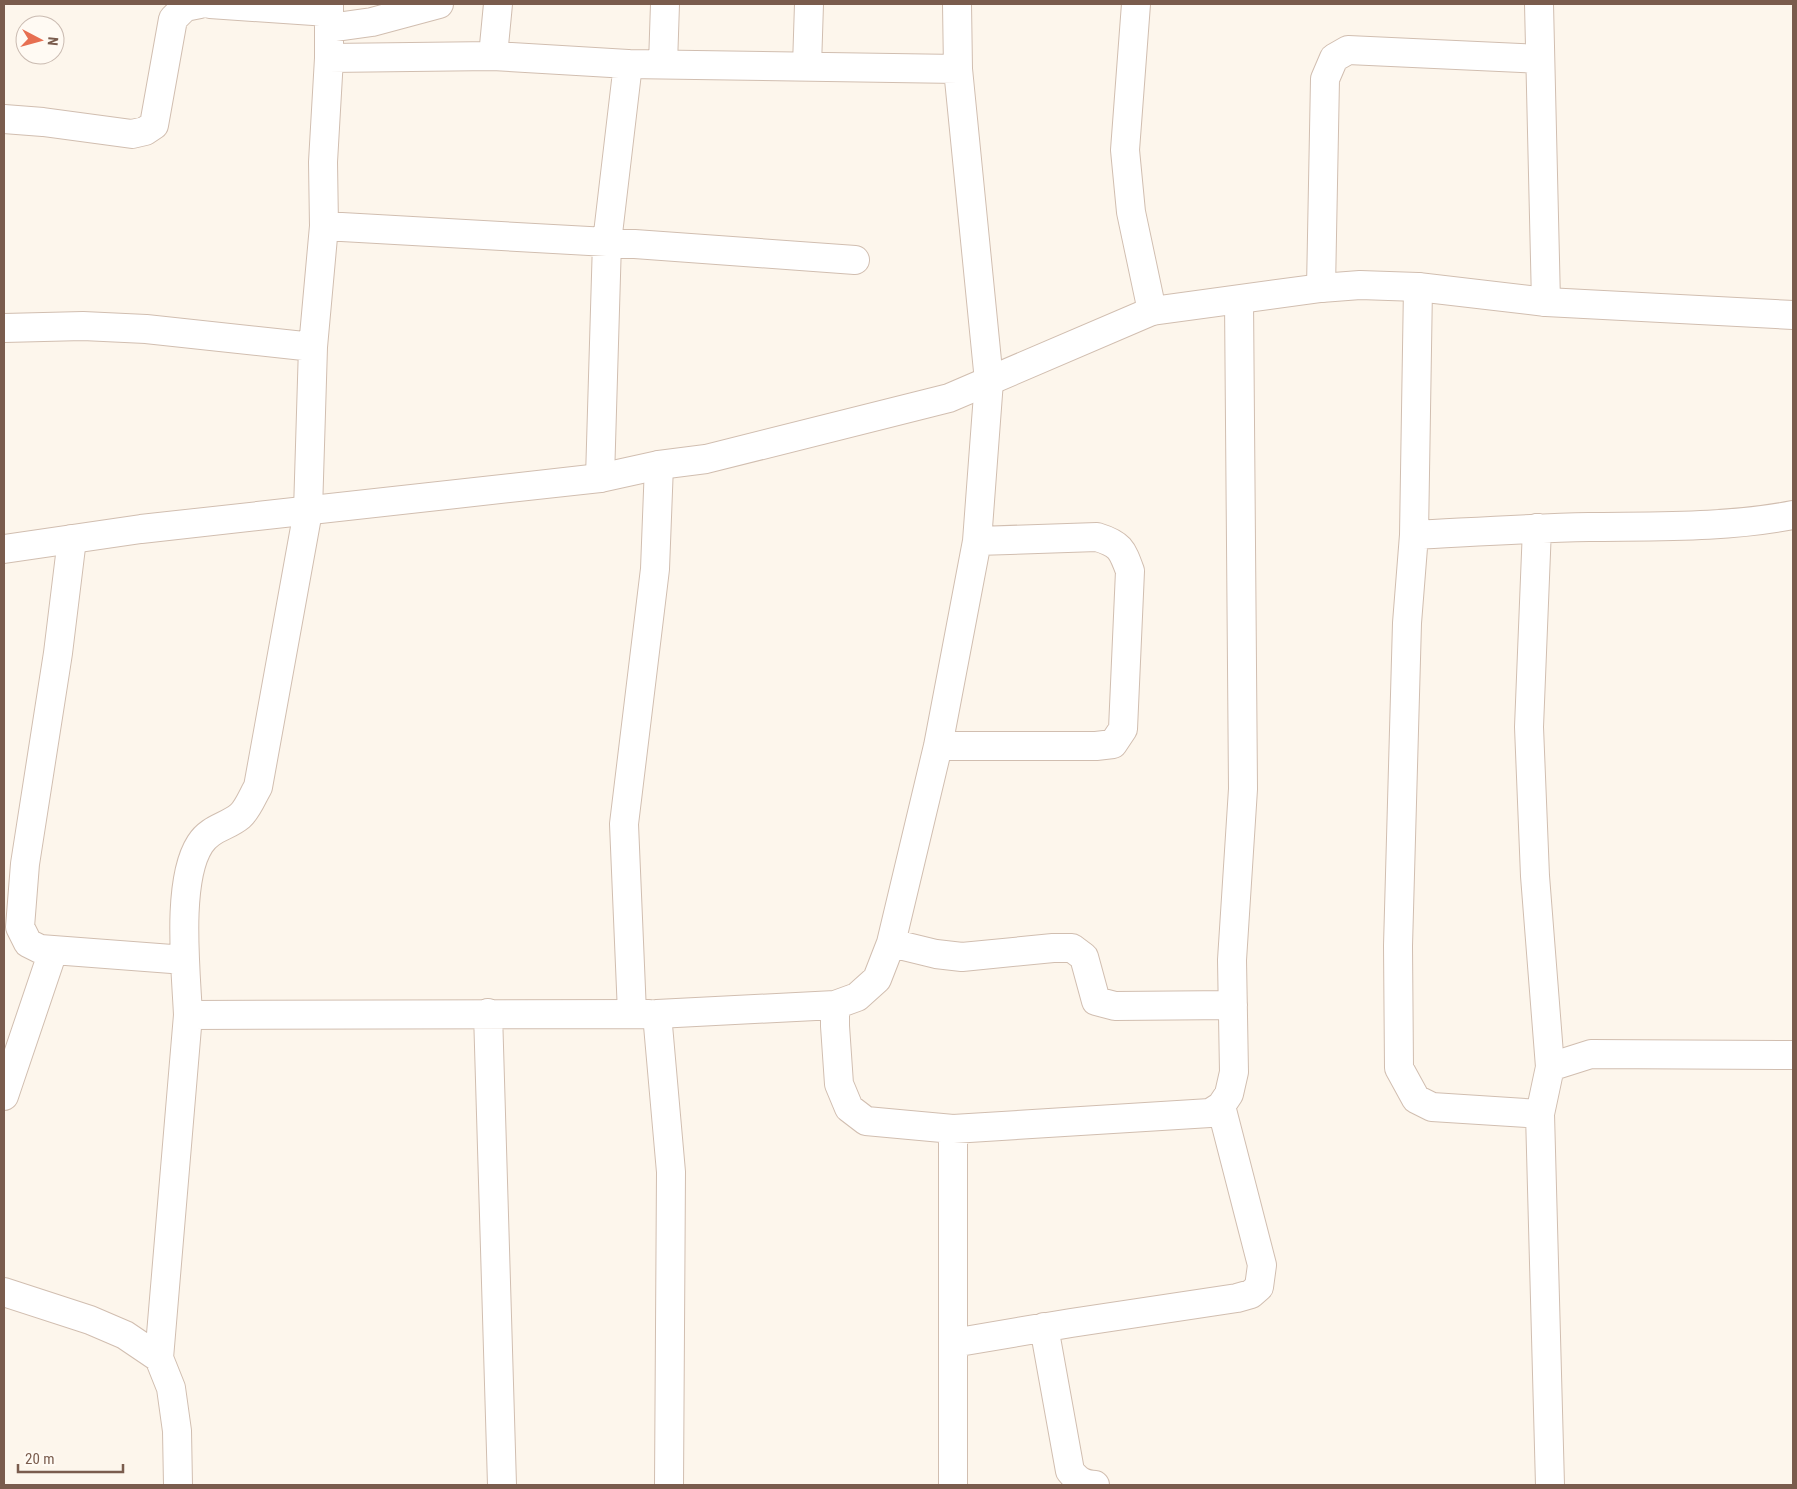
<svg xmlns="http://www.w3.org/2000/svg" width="1797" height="1489" viewBox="0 0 1797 1489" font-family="'Roboto Condensed',sans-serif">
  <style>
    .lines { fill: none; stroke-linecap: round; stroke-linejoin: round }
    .minor-casing { stroke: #d1beb0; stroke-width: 30 }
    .tertiary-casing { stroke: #d1beb0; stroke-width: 30 }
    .minor { stroke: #fff; stroke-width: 28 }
    .tertiary { stroke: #fff; stroke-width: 28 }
  </style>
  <rect width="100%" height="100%" fill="#fdf6ec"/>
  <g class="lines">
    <g class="minor-casing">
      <path id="minor" d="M210 4 328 12
        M1136 4 1125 150 1131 212 1152 311
        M1539 4 1546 302
        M329 28 372 22 439 4
        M493 56 498 4
        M329 58 493 56 628 64 958 69
        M663 64 665 4
        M807 66 809 4
        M4 119 43 122 132 134 145 131 154 125 173 19 185 7 200 4
        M324 226 607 242 855 260
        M1418 287 1414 535 1407 623 1398 946 1399 1068 1416 1099 1432 1107 1540 1114
        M1321 288 1325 79 1334 58 1348 50 1540 59
        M4 328 83 326 146 329 313 347
        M600 478 607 242 628 64
        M1537 528 1529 727 1535 876 1550 1067
        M1414 535C1473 532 1531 528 1589 527 1657 526 1726 528 1793 515
        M72 539 58 653 25 864 20 927 28 943 40 949 185 960
        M938 746H1096L1113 744 1123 729 1130 571C1122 549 1120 544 1097 537L977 541
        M891 943 936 954 962 957 1053 948H1072L1084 957 1096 1001 1115 1006 1233 1005
        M835 1005V1026L839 1084 849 1108 866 1121 953 1129 1210 1113 1221 1106 1229 1094 1234 1072 1232 960 1243 789 1239 300
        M488 1013 502 1485
        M632 1013 624 824 655 569 659 465
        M188 1015 649 1014
        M4 1096 53 951
        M4 1292 90 1320 125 1335 159 1358 171 1388 177 1431 178 1485
        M1044 1327 1070 1471C1078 1481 1083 1484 1095 1485
        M953 1343 1071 1323 1237 1298 1251 1294 1259 1287 1262 1265 1221 1106
        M159 1358 188 1015C186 971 176 881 200 844 210 828 227 827 240 816 248 809 253 795 258 787L308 511 313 347 324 226 323 162 329 58V4
        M669 1485 671 1172 657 1014 835 1005 857 997 877 979 891 943 938 746 977 541 989 381 958 69 957 4
        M953 1485V1129
        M1550 1485 1540 1114 1550 1067 1591 1054 1793 1055"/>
    </g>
    <g class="tertiary-casing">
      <path id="tertiary" d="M4 549 141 529 600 478 659 465 706 459 949 398 1152 311 1321 288 1360 285 1418 287 1546 302 1793 315"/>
    </g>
    <use href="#minor" class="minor"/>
    <use href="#tertiary" class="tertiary"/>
  </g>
  <rect width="1797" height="1489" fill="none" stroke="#7a5c4d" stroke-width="10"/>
  <g transform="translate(40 40) rotate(96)"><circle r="24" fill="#fffaf3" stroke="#cabbb1"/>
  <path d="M0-4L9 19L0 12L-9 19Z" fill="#e76f51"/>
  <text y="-8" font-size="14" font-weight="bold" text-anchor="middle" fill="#7a5c4d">N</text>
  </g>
  <path d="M18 1464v8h105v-8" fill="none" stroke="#7a5c4d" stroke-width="2.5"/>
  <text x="25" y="1464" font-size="15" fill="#7a5c4d" stroke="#fffaf3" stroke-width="4" paint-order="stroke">20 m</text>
</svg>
